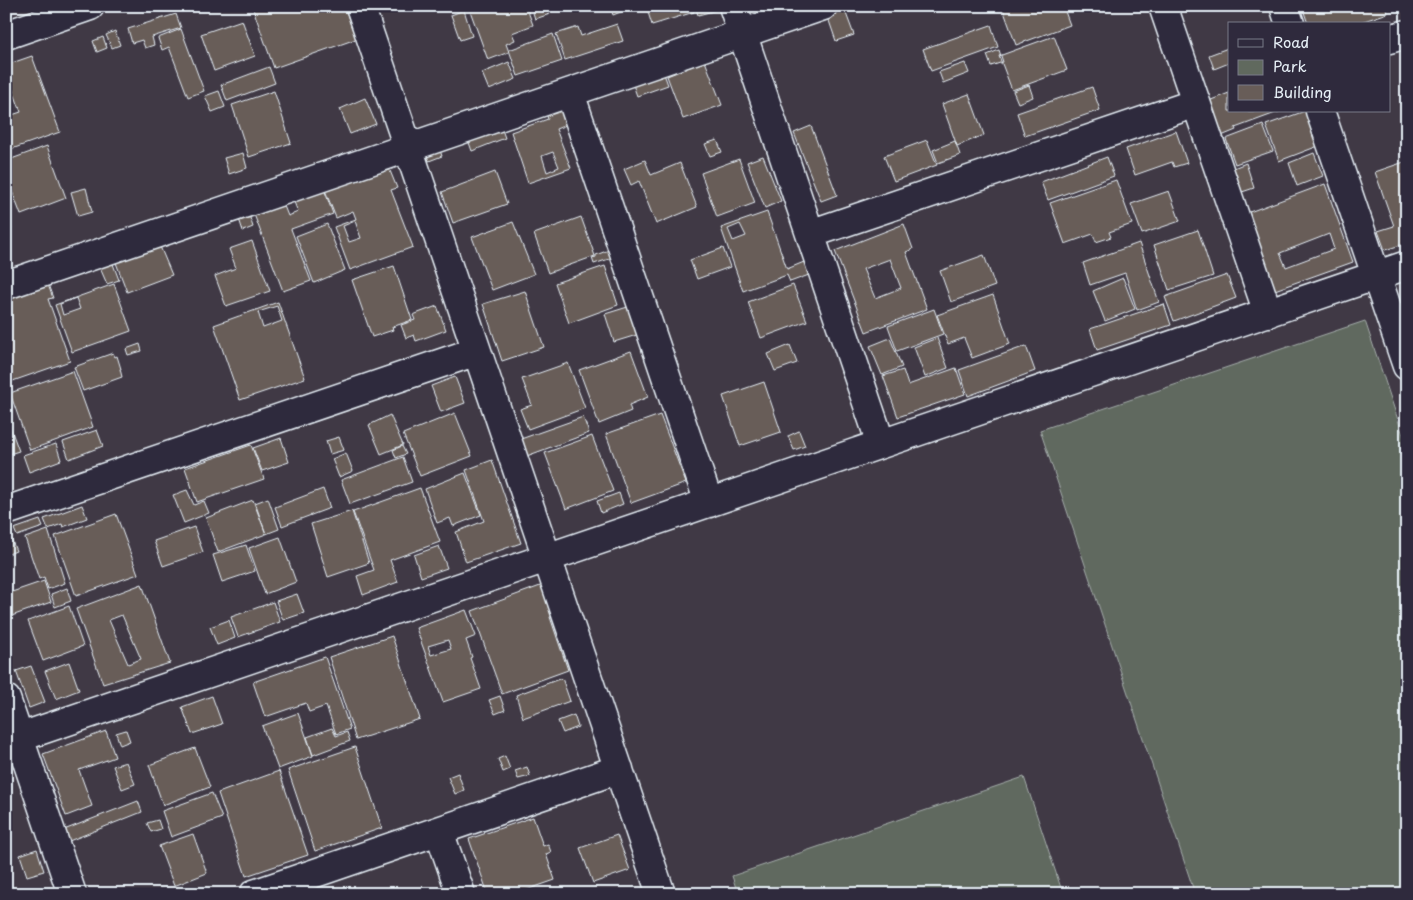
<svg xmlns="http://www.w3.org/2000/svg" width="1413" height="900" viewBox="0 0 1413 900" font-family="'Playpen Sans',sans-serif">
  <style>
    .green { fill: #60695e; stroke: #a4adab }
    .building { fill: #685d58; stroke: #e8f1f8; fill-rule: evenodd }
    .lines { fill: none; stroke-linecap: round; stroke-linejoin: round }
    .minor-casing { stroke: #e8f1f8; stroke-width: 31 }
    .minor { stroke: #2f2a3d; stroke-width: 28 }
  </style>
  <rect width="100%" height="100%" fill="#403945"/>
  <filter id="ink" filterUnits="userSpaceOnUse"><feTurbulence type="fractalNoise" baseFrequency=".02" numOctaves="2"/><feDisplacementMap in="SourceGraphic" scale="10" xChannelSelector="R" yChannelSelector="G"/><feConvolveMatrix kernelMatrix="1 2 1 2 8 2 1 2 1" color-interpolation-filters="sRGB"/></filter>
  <g filter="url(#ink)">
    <path class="green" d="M1365 321 1407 447V893L1195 894 1040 430Z
      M1024 777 1063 894H738L732 876Z"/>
    <path class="building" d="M252 6H344L356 39 274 68Z
      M473 6H526L533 25 512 33 515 40 506 44 509 52 488 60 469 8Z
      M531 6H547L550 14 535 19Z
      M610 6H627L628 9 613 15Z
      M646 6H693L694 12 652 25Z
      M695 6H716L717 10 698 15Z
      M1002 6H1063L1070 25 1016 45Z
      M1302 6H1385L1388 13 1355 24H1308Z
      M844 8 854 35 836 41 827 15Z
      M464 10 472 36 460 40 451 15Z
      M176 14 181 28 152 37 154 45 145 48 142 40 132 43 128 29Z
      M242 20 255 56 214 71 201 34Z
      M617 24 623 41 565 60 556 34 578 27 581 36Z
      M991 25 998 47 931 71 923 49Z
      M181 29 204 91 188 97 169 47 162 50 158 38Z
      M115 31 120 45 112 48 106 35Z
      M553 34 562 61 518 76 509 50Z
      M1054 36 1067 70 1012 90 999 56Z
      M103 37 107 48 97 52 93 41Z
      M1228 48 1229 63 1214 69 1209 55Z
      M999 50 1003 62 991 66 987 55Z
      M32 56 60 132 6 151V117L21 112 10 82 6 83V65Z
      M705 61 722 105 683 119 667 76Z
      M509 62 516 79 489 90 482 73Z
      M965 63 969 73 943 83 939 72Z
      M269 67 275 83 227 101 221 85Z
      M663 71 668 85 637 96 632 82Z
      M1029 85 1033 97 1018 103 1013 91Z
      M1092 87 1100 110 1025 136 1017 113Z
      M219 91 225 107 212 112 205 96Z
      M274 91 291 143 249 157 232 105Z
      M1229 93V111H1281L1235 128 1236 130 1219 137 1206 102Z
      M969 94 984 135 957 146 942 104Z
      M365 98 376 124 350 134 340 109Z
      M559 105 566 125 556 129 571 168 528 183 511 132 548 119 545 109ZM553 152 559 167 547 172 542 156Z
      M1305 111H1308L1321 145 1279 161 1266 125Z
      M500 124 505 138 472 151 467 137Z
      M1263 125 1273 151 1235 164 1226 139Z
      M811 126 837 195 821 201 794 133Z
      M1176 131 1187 163 1174 167 1172 162 1135 175 1126 149Z
      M717 140 722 152 710 156 705 144Z
      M927 140 937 165 894 181 884 156Z
      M955 141 960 155 938 163 933 150Z
      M438 145 442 156 429 161 425 150Z
      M47 146 66 198 21 215 6 175V161Z
      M243 153 247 168 229 174 224 158Z
      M1314 153 1323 176 1297 186 1289 163Z
      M384 156 397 188 391 190 413 247 350 270 334 227 356 219 353 211 336 218 321 180ZM355 221 361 238 349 242 343 226Z
      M763 156 781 201 765 208 747 162Z
      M1107 157 1114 176 1048 200 1041 182Z
      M739 159 755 203 717 217 701 173Z
      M645 160 651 175 680 163 697 207 656 224 639 181 631 185 624 169Z
      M1407 161V243L1385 250 1378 231 1394 226 1375 172Z
      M1246 163 1254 188 1239 193 1231 169Z
      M495 172 507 204 453 223 442 192Z
      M1116 180 1132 224 1109 232 1111 237 1096 242 1093 234 1065 244 1050 203Z
      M322 183 333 214 291 229 311 281 283 291 252 209ZM292 197 298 212 288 216 282 201Z
      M1325 184 1353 262 1272 291 1244 214ZM1329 234 1334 249 1286 267 1280 253Z
      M86 188 92 212 78 216 71 192Z
      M1169 191 1180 221 1142 234 1131 204Z
      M248 212 253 227 243 231 238 216Z
      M767 212 787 269 804 262 809 275 790 282 787 275 743 291 721 228ZM740 224 746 236 733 241 728 229Z
      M6 214 12 229 6 231Z
      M581 217 595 256 548 273 534 234Z
      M513 222 534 274 492 290 472 237Z
      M327 224 345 270 314 283 296 236Z
      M904 224 913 249 906 252 927 309 866 332 835 251ZM890 259 901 288 875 298 863 269Z
      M1198 230 1213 276 1169 290 1154 245Z
      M252 241 270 291 226 306 215 276 236 268 229 249Z
      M1139 243 1159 302 1137 310 1125 273 1090 285 1083 263Z
      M159 244 172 275 127 292 115 260Z
      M723 248 730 267 697 279 690 260Z
      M609 250 612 258 594 264 592 258 596 257V255Z
      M984 255 995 286 951 302 940 271Z
      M110 256 119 280 107 284 97 261Z
      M394 266 412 320 392 327 393 330 372 337 352 280Z
      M605 266 618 305 569 323 555 283Z
      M44 274 53 298 48 299 70 361 7 383 6 287Z
      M1227 275 1236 298 1174 321 1165 297Z
      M1123 278 1135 309 1105 321 1093 291Z
      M114 284 131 331 72 352 55 305ZM76 298 80 309 63 315 60 304Z
      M793 285 807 321 761 338 748 302Z
      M525 291 544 347 502 361 483 304Z
      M993 295 1010 344 972 358 964 338 948 344 937 315Z
      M278 302 305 378 240 400 214 325ZM277 306 282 321 263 328 258 312Z
      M1164 304 1171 325 1097 350 1090 329Z
      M437 306 446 330 416 341 414 335 406 338 401 325 415 320 413 315Z
      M631 306 640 334 614 342 605 314Z
      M934 309 943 334 897 351 888 326Z
      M890 338 902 367 882 375 870 346Z
      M937 338 948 368 925 377 914 347Z
      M140 344 142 351 128 355 126 349Z
      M790 345 797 363 775 371 768 354Z
      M1026 346 1035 371 968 396 959 370Z
      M631 351 648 397 629 405 631 411 599 424 579 370Z
      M113 353 115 357 117 356 121 369H120L122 377 83 391 74 367Z
      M568 363 585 408 528 429 520 409 532 405 522 379Z
      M956 368 965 394 898 417 883 376 903 370 908 385Z
      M73 371 93 427 30 450 10 393Z
      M455 377 465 403 441 412 431 386Z
      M764 382 781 432 740 446 723 396Z
      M455 413 472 456 420 476 403 434Z
      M390 415 403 445 381 454 369 425Z
      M660 415 686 483 631 503 606 434Z
      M6 416 19 451 6 455Z
      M583 417 589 433 524 457 518 440Z
      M97 430 103 446 69 459 63 442Z
      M799 431 805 446 794 450 788 436Z
      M592 436 613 491 566 509 545 453Z
      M339 437 344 450 330 454 326 441Z
      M281 438 289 462 262 471 253 448Z
      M56 444 61 460 29 472 23 455Z
      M251 445 264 479 197 502 185 468Z
      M402 446 406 454 396 458 393 450Z
      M346 453 353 471 339 477 332 459Z
      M403 457 412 482 350 504 341 480Z
      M492 460 521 543 466 562 456 532 484 521 466 470Z
      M465 473 481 515 453 526 450 518 437 523 425 489Z
      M420 488 440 542 390 560 398 582 363 595 357 576 374 570 353 512Z
      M323 489 330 508 282 526 275 507Z
      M187 490 194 505 204 501 209 513 184 523 173 495Z
      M619 493 623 504 601 513 597 501Z
      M268 498 279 529 266 534 255 503Z
      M253 500 266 534 218 552 206 518Z
      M82 505 87 518 63 527 62 524 48 529 44 519Z
      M352 511 369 563 328 577 311 524Z
      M116 514 138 574 76 596 55 536Z
      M40 520 43 527 17 536 14 529Z
      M194 527 203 552 163 566 154 541Z
      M48 530 65 583 48 589 44 577 39 579 25 538Z
      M6 531H8L16 551 6 555Z
      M280 537 296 582 265 594 249 548Z
      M246 545 255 571 222 582 213 555Z
      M439 546 447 568 421 577 414 555Z
      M44 581 51 602 6 618V594Z
      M142 584 170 663 103 684 76 609ZM122 615 141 659 128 664 109 620Z
      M543 585 554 616 550 617 568 670 502 694 472 611Z
      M67 588 71 601 55 607 51 594Z
      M297 594 304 613 283 620 276 601Z
      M273 602 280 622 238 637 231 617Z
      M69 606 83 646 43 661 28 621Z
      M466 610 476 636 466 640 472 657 470 658 481 689 443 702 416 628ZM448 640 451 649 431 655 428 646Z
      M229 620 235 638 217 645 210 627Z
      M392 636 420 719 356 740 329 657Z
      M325 657 350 729 336 734 326 706 309 712 306 703 265 717 253 682Z
      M69 662 79 690 56 699 45 671Z
      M31 666 45 702 29 708 16 671Z
      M562 678 570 701 523 718 516 695Z
      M212 696 222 724 192 734 182 707Z
      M500 696 505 710 495 714 489 700Z
      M298 713 313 756 278 769 262 726Z
      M574 715 578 727 563 733 558 721Z
      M332 728 336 736 347 732 350 741 313 755 307 737Z
      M126 730 130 741 120 745 116 733Z
      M106 731 115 757 79 770 92 806 66 816 43 754Z
      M355 747 382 828 315 851 288 770Z
      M195 748 210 787 163 805 149 765Z
      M505 756 510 769 503 772 498 759Z
      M126 762 135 784 122 789 113 766Z
      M527 767 530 776 518 779 515 771Z
      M279 771 308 855 246 876 218 793Z
      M458 773 464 790 455 794 448 777Z
      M212 793 222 818 171 837 162 811Z
      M138 801 142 812 69 841 64 830Z
      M533 817 543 846 548 844 551 852 546 854 555 880 515 894H488L469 839Z
      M158 820 161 829 151 832 147 823Z
      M193 834 207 873 174 886 159 846Z
      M617 835 630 870 593 883 580 848Z
      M37 849 44 871 27 876 20 855Z"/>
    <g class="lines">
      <g class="minor-casing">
        <path id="minor" d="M360 6 661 894
          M733 6 881 444
          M1163 6 1268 313
          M1284 6 1290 24
          M6 35 90 6
          M1389 39 1407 34
          M570 93 709 503
          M1320 111 1407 366
          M810 234 1196 103
          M6 285 823 6
          M6 511 477 351
          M6 699 72 894
          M6 742 1407 265
          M439 831 461 894
          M254 894 619 769"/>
      </g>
      <use href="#minor" class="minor"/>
    </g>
  </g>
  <rect width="1413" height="900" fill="none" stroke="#2f2a3d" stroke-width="25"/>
  <rect x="12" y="12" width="1388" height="875" fill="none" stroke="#e8f1f8" stroke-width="2" filter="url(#ink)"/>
  <rect x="1228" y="22" width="162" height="90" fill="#2f2a3d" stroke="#797a88"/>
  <rect x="1238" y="39" width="25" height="8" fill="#2f2a3d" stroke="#797a88"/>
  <text x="1273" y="48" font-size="15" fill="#e8f1f8">Road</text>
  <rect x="1238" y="60" width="25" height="15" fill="#60695e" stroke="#797a88"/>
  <text x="1273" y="72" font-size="15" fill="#e8f1f8">Park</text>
  <rect x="1238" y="85" width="25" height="15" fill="#685d58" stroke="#797a88"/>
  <text x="1273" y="98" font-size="15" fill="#e8f1f8">Building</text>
</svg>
